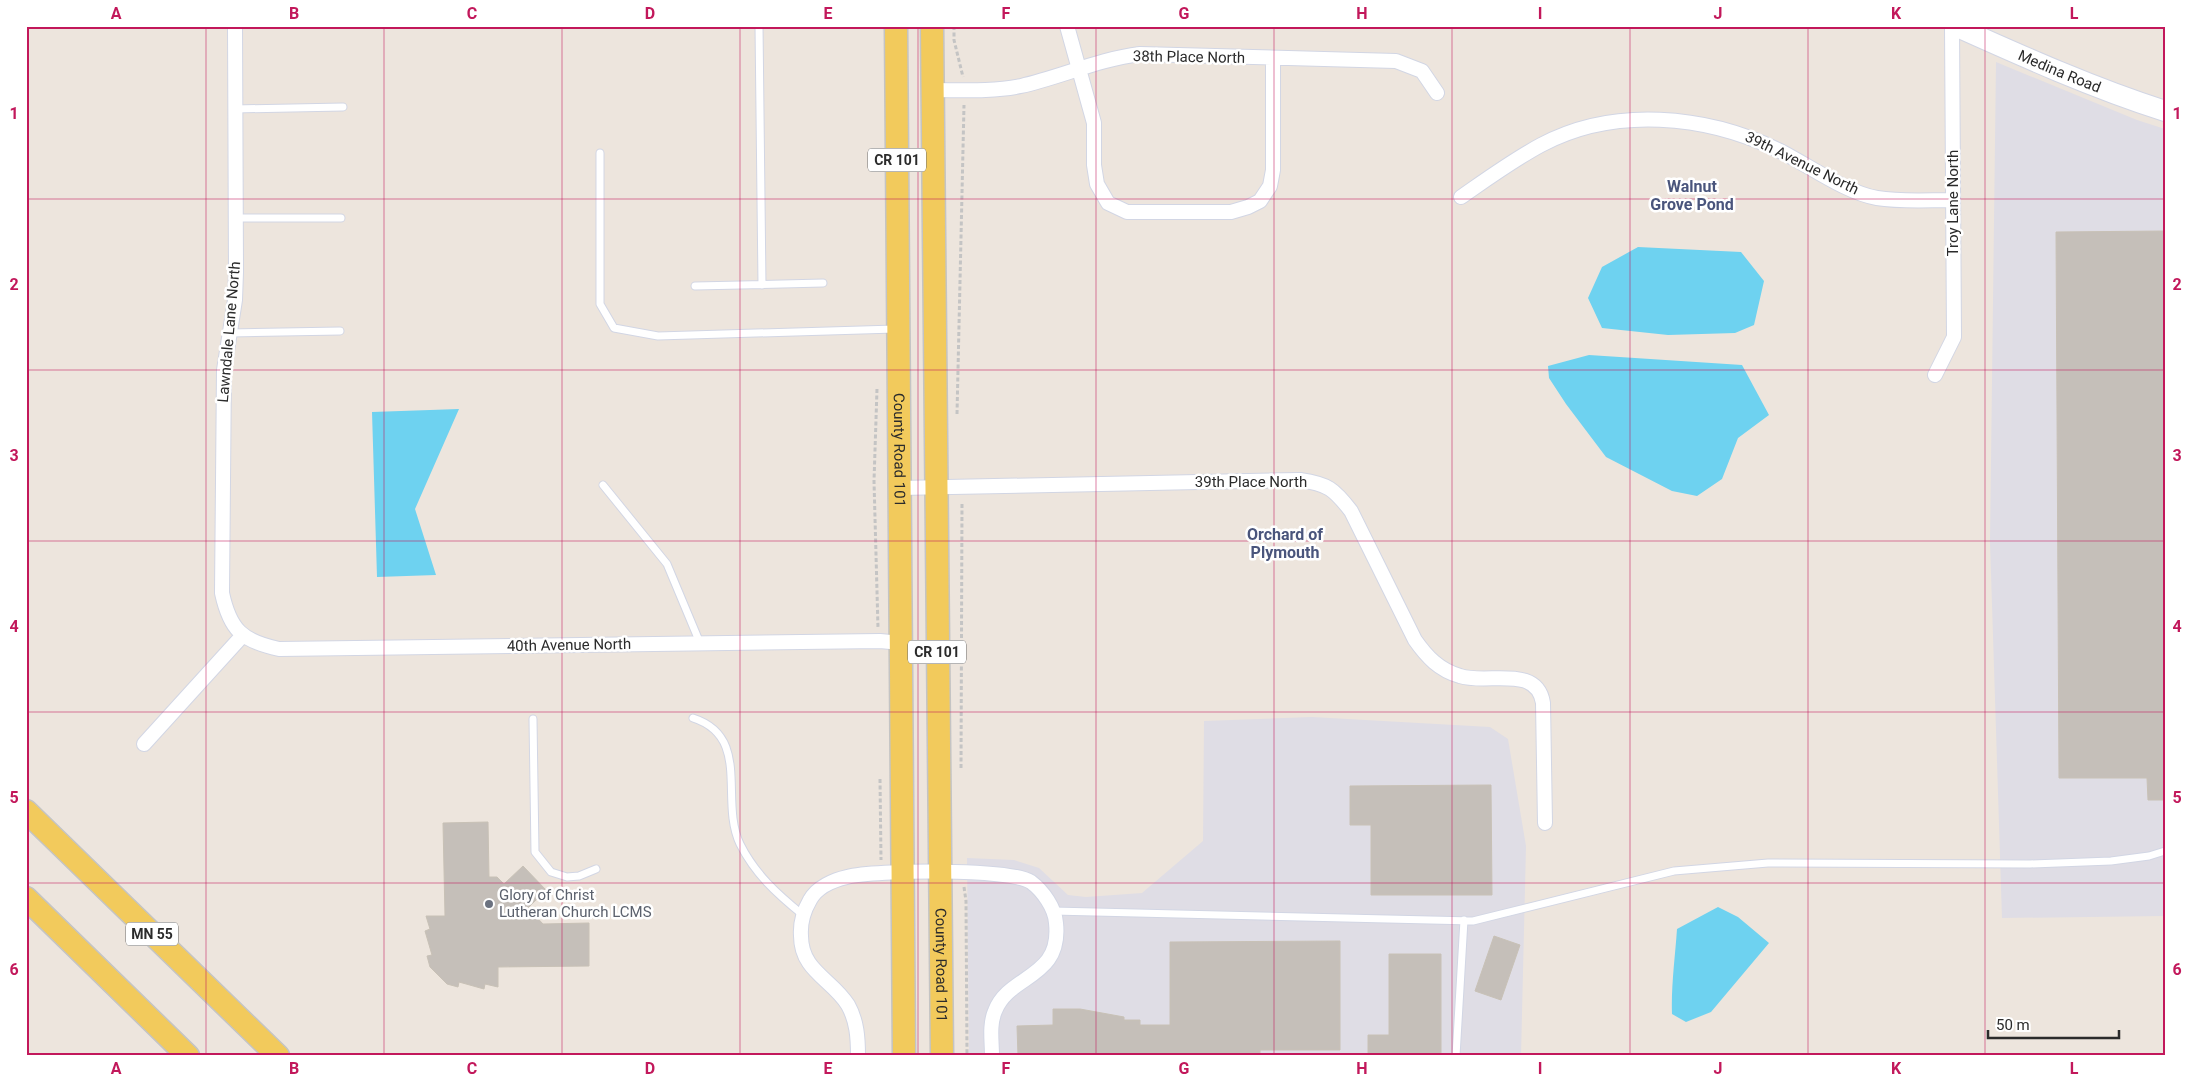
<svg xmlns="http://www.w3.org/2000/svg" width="2191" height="1082" viewBox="0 0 2191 1082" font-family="Roboto,sans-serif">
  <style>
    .industrial { fill: #dfdde5 }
    .water { fill: #6ed2f0 }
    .building { fill: #c5bfb9; stroke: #c8c1b6 }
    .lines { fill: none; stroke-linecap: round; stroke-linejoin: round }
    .lane-casing { stroke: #d2d6e4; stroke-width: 9 }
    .street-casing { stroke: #d2d6e4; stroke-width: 16 }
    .secondary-casing { stroke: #d2d6e4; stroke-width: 22 }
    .primary-casing { stroke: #c4c4c4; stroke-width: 25 }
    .path { stroke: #c4c4c4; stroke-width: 3; stroke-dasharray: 4 2.5; stroke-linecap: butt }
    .lane { stroke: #fff; stroke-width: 7 }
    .street { stroke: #fff; stroke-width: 14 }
    .secondary { stroke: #fff; stroke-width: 20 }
    .primary { stroke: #f2ca5c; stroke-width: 22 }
    .grid { fill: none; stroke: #c2185b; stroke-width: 1; stroke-opacity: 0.55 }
    .worship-dot { fill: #6b7280; stroke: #fff; stroke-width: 2 }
    .labels { text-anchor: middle; stroke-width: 5; stroke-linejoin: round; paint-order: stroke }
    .shield { fill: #fff; stroke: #6b6b6b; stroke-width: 1 }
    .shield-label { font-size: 14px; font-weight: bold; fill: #2b2b2b }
    .street-label { font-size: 15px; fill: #2b2b2b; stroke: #fff }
    .worship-label { font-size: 15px; fill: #5b616d; stroke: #fff; text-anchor: start }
    .neighbourhood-label { font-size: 16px; font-weight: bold; fill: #4a557c; stroke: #fff }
    .neatline { fill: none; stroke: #c2185b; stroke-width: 2 }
    .grid-label { font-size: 16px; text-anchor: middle; font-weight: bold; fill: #c2185b }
  </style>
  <rect width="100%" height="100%" fill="#ede5dd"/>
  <path class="industrial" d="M1996 62 2137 120 2165 129V916L2002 918 1990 542Z
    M1312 717 1490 727 1508 739 1526 846 1521 1056H969L967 858 1014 860 1039 868 1068 895 1086 897 1142 893 1203 841 1204 721Z"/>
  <path class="water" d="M1638 247 1741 252 1764 281 1754 325 1735 333 1668 335 1602 328 1588 298 1602 267Z
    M1589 355 1742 365 1769 415 1738 438 1722 479 1697 496 1672 491 1606 457 1566 404 1549 378 1548 366Z
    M459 409 415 509 436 575 377 577 372 412Z
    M1718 907 1738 917 1769 943 1711 1012 1686 1022 1672 1014C1671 986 1675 958 1677 929Z"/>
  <path class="building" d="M2165 231V800H2148L2147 778H2059L2056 232Z
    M1491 785 1492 895H1371V825H1350V786Z
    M488 822 489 877H497L504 884 523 866 546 890 528 908 543 924 589 923V966L498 967V987L485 984 484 989 459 982 458 987 447 984 430 967 427 956 432 955 425 931 430 929 426 916H445L443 823Z
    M1494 936 1520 945 1501 1000 1475 991Z
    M1340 941V1050H1260V1056H1018L1017 1026 1053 1025V1009H1080L1124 1017V1020H1140V1025H1170V942Z
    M1389 954H1441V1056H1368V1035H1389Z"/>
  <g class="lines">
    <g class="lane-casing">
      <path id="lane" d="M759 26 762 285
        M235 109 343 107
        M600 153V304L614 328 658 336 895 329
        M236 218H341
        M695 286 823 283
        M230 333 340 331
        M603 485 667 564 700 643
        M693 718C752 737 719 800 740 844 755 874 777 894 803 915
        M533 719 535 852 551 872 567 877 579 876 596 869
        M1053 911 1473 921 1674 871 1768 863 2030 864 2111 861 2149 856 2165 851
        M1456 1056 1464 920"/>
    </g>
    <g class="street-casing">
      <path id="street" d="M235 26 236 272 235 300 224 370 222 593C230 630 242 641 279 649L880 641 901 643
        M1067 26 1094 123V165L1097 184 1108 203 1127 212H1231L1248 207 1260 201 1270 186 1273 170V58
        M932 90C961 90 992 92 1021 86 1061 77 1099 59 1140 54L1396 61 1422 71 1437 93
        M1461 197C1487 179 1513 160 1541 145 1614 106 1706 115 1778 150 1807 164 1846 193 1877 198 1901 202 1927 200 1952 200
        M1935 375 1954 337 1952 26
        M899 488 1300 480C1328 484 1334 489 1351 511L1415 640C1427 657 1439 670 1460 676 1487 685 1537 664 1543 703L1545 823
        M144 744 243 635
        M858 1056C858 1038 857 1021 848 1005 832 979 801 971 801 936 800 922 803 912 810 900 817 887 834 880 847 877 876 870 1009 868 1031 882 1043 891 1055 908 1056 923 1062 979 1009 974 995 1011 989 1025 992 1041 992 1056"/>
    </g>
    <g class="secondary-casing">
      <g id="secondary">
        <path id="s1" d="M1955 26C2024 57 2093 88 2165 111"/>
      </g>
    </g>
    <g class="primary-casing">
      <g id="primary">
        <path id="s2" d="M896 26 904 1056"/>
        <path id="s3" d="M932 26 942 1056"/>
        <path d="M26 811 278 1056"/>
        <path d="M26 898 188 1056"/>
      </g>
    </g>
    <path class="path" d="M954 26V40L963 77
      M877 389 874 481 878 628
      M957 414 964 105
      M961 768 962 502
      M880 779 881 860
      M964 887 966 901 967 1056"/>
    <use href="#lane" class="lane"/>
    <use href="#street" class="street"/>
    <use href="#secondary" class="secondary"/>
    <use href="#primary" class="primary"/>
  </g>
  <path class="grid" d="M206 26V1056M384 26V1056M562 26V1056M740 26V1056M918 26V1056M1096 26V1056M1274 26V1056M1452 26V1056M1630 26V1056M1808 26V1056M1985 26V1056M26 199H2165M26 370H2165M26 541H2165M26 712H2165M26 883H2165"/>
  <circle class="worship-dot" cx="489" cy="904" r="5"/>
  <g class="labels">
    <g class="shield">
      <rect x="868" y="148.5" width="58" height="23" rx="4"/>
      <rect x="908" y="640.5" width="58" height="23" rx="4"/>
      <rect x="126" y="922.5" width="52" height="23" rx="4"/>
    </g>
    <g class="shield-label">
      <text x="897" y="165">CR 101</text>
      <text x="937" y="657">CR 101</text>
      <text x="152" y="939">MN 55</text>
    </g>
    <g class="street-label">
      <text transform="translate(1189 57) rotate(1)" y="5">38th Place North</text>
      <text dy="5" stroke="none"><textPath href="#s1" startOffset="114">Medina Road</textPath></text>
      <text transform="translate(1802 163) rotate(26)" y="5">39th Avenue North</text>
      <text transform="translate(1953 203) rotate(-90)" y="5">Troy Lane North</text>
      <text transform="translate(229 332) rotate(-85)" y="5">Lawndale Lane North</text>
      <text dy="5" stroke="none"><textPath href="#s2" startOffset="424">County Road 101</textPath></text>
      <text x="1251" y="487">39th Place North</text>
      <text transform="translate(569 645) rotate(-1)" y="5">40th Avenue North</text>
      <text dy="5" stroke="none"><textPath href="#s3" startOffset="939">County Road 101</textPath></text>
    </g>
    <g class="worship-label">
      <text x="499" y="900">Glory of Christ<tspan x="499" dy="17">Lutheran Church LCMS</tspan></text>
    </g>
    <g class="neighbourhood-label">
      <text x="1692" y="192">Walnut<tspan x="1692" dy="18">Grove Pond</tspan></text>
      <text x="1285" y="540">Orchard of<tspan x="1285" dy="18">Plymouth</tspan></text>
    </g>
  </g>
  <rect width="2191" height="1082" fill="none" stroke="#ffffff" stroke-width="55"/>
  <path d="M1988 1030v8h131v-8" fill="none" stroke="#2b2b2b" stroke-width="2.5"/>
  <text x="1996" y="1030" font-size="15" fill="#2b2b2b" stroke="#ffffff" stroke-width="4" paint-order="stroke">50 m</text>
  <rect x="28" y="28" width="2136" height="1026" class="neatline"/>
  <g class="grid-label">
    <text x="116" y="19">A</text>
    <text x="294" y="19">B</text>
    <text x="472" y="19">C</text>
    <text x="650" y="19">D</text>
    <text x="828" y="19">E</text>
    <text x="1006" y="19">F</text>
    <text x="1184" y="19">G</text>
    <text x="1362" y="19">H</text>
    <text x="1540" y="19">I</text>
    <text x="1718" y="19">J</text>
    <text x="1896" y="19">K</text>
    <text x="2074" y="19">L</text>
    <text x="14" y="119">1</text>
    <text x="2177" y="119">1</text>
    <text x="14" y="290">2</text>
    <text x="2177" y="290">2</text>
    <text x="14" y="461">3</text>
    <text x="2177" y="461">3</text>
    <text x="14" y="632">4</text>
    <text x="2177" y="632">4</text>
    <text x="14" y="803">5</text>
    <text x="2177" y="803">5</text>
    <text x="14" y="975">6</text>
    <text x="2177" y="975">6</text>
    <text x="116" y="1074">A</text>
    <text x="294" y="1074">B</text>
    <text x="472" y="1074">C</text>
    <text x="650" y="1074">D</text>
    <text x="828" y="1074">E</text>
    <text x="1006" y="1074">F</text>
    <text x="1184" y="1074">G</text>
    <text x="1362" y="1074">H</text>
    <text x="1540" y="1074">I</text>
    <text x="1718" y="1074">J</text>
    <text x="1896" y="1074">K</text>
    <text x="2074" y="1074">L</text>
  </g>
</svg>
